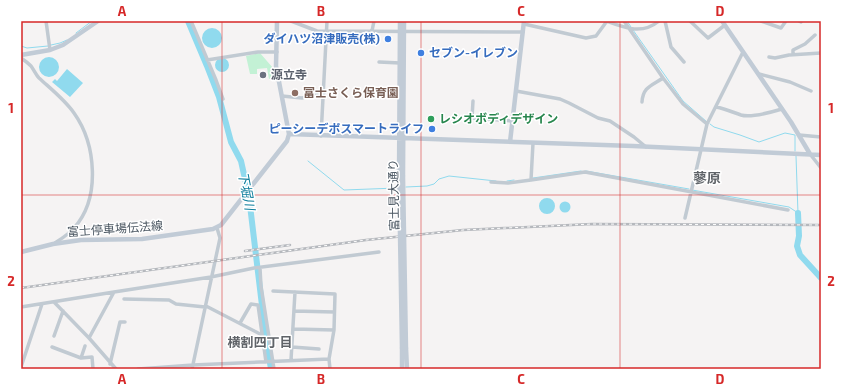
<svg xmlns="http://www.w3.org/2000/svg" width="842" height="390" viewBox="0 0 842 390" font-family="'Exo 2','Noto Sans JP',sans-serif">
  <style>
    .green { fill: #c3f1d5 }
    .water { fill: #90daee }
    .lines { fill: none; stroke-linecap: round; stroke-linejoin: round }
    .stream { stroke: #90daee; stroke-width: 1 }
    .river { stroke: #90daee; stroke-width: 6 }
    .street { stroke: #c1cad2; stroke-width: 3.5 }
    .secondary { stroke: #c1cbd6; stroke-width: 4.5 }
    .rail-casing { stroke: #b5b8bd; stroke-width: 2.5 }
    .rail { stroke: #fff; stroke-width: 1; stroke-dasharray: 3; stroke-linecap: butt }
    .secondary-bridge { stroke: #c1cbd6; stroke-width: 4.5 }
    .grid { fill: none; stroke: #d62828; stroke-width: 1; stroke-opacity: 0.55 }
    .shop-dot { fill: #3f7fe0; stroke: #fff; stroke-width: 1.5 }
    .worship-dot { fill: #6b7280; stroke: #fff; stroke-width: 1.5 }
    .education-dot { fill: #8d6e63; stroke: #fff; stroke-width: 1.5 }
    .leisure-dot { fill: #2e9e5b; stroke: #fff; stroke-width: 1.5 }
    .labels { text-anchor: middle; stroke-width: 3; stroke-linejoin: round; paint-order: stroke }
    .shop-label { font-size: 12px; font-weight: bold; fill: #366cbe; stroke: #fff; text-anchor: end }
    .worship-label { font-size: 12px; font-weight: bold; fill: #5b616d; stroke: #fff; text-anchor: start }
    .education-label { font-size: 12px; font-weight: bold; fill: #785e54; stroke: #fff; text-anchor: start }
    .leisure-label { font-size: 12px; font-weight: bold; fill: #27864d; stroke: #fff; text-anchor: start }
    .street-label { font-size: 12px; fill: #4a5661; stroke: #fff }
    .water-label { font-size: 13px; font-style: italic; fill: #0c7c9b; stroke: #fff }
    .neighbourhood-label { font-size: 13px; font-weight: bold; fill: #5f6368; stroke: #fff }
    .quarter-label { font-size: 14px; font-weight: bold; fill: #5f6368; stroke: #fff }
    .neatline { fill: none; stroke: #d62828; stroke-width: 1.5 }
    .grid-label { font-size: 13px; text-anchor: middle; font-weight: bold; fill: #d62828 }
  </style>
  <rect width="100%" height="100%" fill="#f5f3f3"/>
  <path class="green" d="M260 53 273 68 274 78 269 79 267 68 257 69V74H250L246 56Z"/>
  <path class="water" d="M202 38a10 10 0 1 1 20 0a10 10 0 1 1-20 0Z
    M39 67a10 10 0 1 1 20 0a10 10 0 1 1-20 0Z
    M215 65a7 7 0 1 1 14 0a7 7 0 1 1-14 0Z
    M67 69 83 83 70 97 52 82 55 79 57 81Z
    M539 206a8 8 0 1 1 16 0a8 8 0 1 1-16 0Z
    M559.5 207a5.5 5.5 0 1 1 11 0a5.5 5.5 0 1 1-11 0Z"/>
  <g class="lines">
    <path class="stream" d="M627 21 631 27
      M633 30 683 101 707 122
      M76 33 92 21
      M51 45 60 43 67 40
      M21 46 27 48 48 46
      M710 124 714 127 740 135 759 142 785 133 795 135V151
      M796 156 798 213
      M308 161 344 190 397 188
      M586 171 689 189
      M533 178 581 171
      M507 181 514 180
      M406 187 427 186 434 184 439 179 449 176 496 181
      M692 190 789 207 798 213"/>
    <path class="river" d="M188 21 207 66 219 97 231 142 241 161 249 197 266 339 271 369
      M798 213 799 236 797 246 800 255 821 278"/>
    <path class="street" d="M46 21 50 50
      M191 21 216 80 223 99
      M291 21 317 31 523 32
      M606 21C625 28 642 35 659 21
      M624 21 663 78C651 86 643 87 642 102
      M665 21 671 47 684 62
      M690 21 708 38 725 25
      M761 21 781 28 786 21
      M799 21 801 22
      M524 24 586 38 596 36 607 21
      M372 31 374 21
      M793 55V50L805 44 815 35
      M769 57 775 58 789 55 821 53
      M21 58C24 60 28 63 31 66 34 70 36 75 39 78 51 89 65 100 74 113 96 144 101 198 74 228 69 234 61 239 55 243
      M207 60 258 52H277
      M379 62 400 63
      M759 74 790 82 811 91
      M663 78 683 104 707 124
      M516 91 560 99 569 103 598 118 610 121 634 137 646 147
      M282 96 302 98 324 93
      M473 101 472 118 513 121
      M716 107C726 109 732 112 741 115 751 118 772 112 782 109
      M799 135 821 137
      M321 136 327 21
      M810 154 821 168
      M531 180 585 172 788 210
      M491 182 508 183 531 180 533 143
      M685 218 707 124 743 52
      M260 268 261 286 274 369
      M273 291 335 294 334 330 329 359 330 369
      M124 299 169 300 176 304 205 307
      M54 302 89 338 116 369
      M206 306 262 335
      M21 307 114 292 211 277 254 268 379 252
      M294 311 334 312
      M240 323 251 304 258 305 266 362
      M294 329 334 330
      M54 336 63 311
      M89 338 114 292
      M52 347 81 358 92 357 93 369
      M292 347 319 349
      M81 358 85 346
      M291 360 295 292
      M110 364 120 322H125
      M21 367 42 304
      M138 369 193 365 329 359
      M192 369 220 238 217 228"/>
    <path class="secondary" d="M722 21 791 122 810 154
      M21 55 50 50 63 45 98 21
      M289 134 633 146 821 155
      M510 142 524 21
      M403 176 404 21
      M399 177 400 21
      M21 252 53 244 81 240 142 239 213 229 221 225 287 141 289 134 276 66 277 21
      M402 348V369
      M406 348 407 369"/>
    <g class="rail-casing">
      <path id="rail" d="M245 251 290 245
        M21 288 366 240 463 230 592 224 821 225"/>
    </g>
    <use href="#rail" class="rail"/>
    <path class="secondary-bridge" d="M403 176 406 348
      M399 177 402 348"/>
  </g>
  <path class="grid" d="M222 21V369M421 21V369M620 21V369M21 195H821"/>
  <g class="shop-dot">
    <circle cx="388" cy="39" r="4"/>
    <circle cx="421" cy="53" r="4"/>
    <circle cx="432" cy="129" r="4"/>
  </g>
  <circle class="worship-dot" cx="263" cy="75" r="4"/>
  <circle class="education-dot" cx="295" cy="93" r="4"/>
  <circle class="leisure-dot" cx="431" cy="119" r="4"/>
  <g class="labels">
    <g class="shop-label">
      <text x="380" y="43">ダイハツ沼津販売(株)</text>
      <text x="429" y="57" text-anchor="start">セブン-イレブン</text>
      <text x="424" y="133">ピーシーデポスマートライフ</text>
    </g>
    <g class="worship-label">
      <text x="271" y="79">源立寺</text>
    </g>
    <g class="education-label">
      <text x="303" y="97">富士さくら保育園</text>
    </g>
    <g class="leisure-label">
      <text x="439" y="123">レシオボディデザイン</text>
    </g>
    <g class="street-label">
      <text transform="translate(394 195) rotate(-91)" y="4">富士見大通り</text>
      <text transform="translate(115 229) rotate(-4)" y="4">富士停車場伝法線</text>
    </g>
    <g class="water-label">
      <text transform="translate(247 191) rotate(79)" y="5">下堀川</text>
    </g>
    <g class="neighbourhood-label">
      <text x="260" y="347">横割四丁目</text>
    </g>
    <g class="quarter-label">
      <text x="707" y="183">蓼原</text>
    </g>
  </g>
  <rect width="842" height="390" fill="none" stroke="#ffffff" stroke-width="44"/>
  <rect x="22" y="22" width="798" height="346" class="neatline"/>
  <g class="grid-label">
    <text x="122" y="16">A</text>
    <text x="321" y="16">B</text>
    <text x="521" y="16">C</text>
    <text x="720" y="16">D</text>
    <text x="11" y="113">1</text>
    <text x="831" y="113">1</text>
    <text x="11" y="286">2</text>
    <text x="831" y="286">2</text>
    <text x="122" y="384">A</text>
    <text x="321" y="384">B</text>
    <text x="521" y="384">C</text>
    <text x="720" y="384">D</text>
  </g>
</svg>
